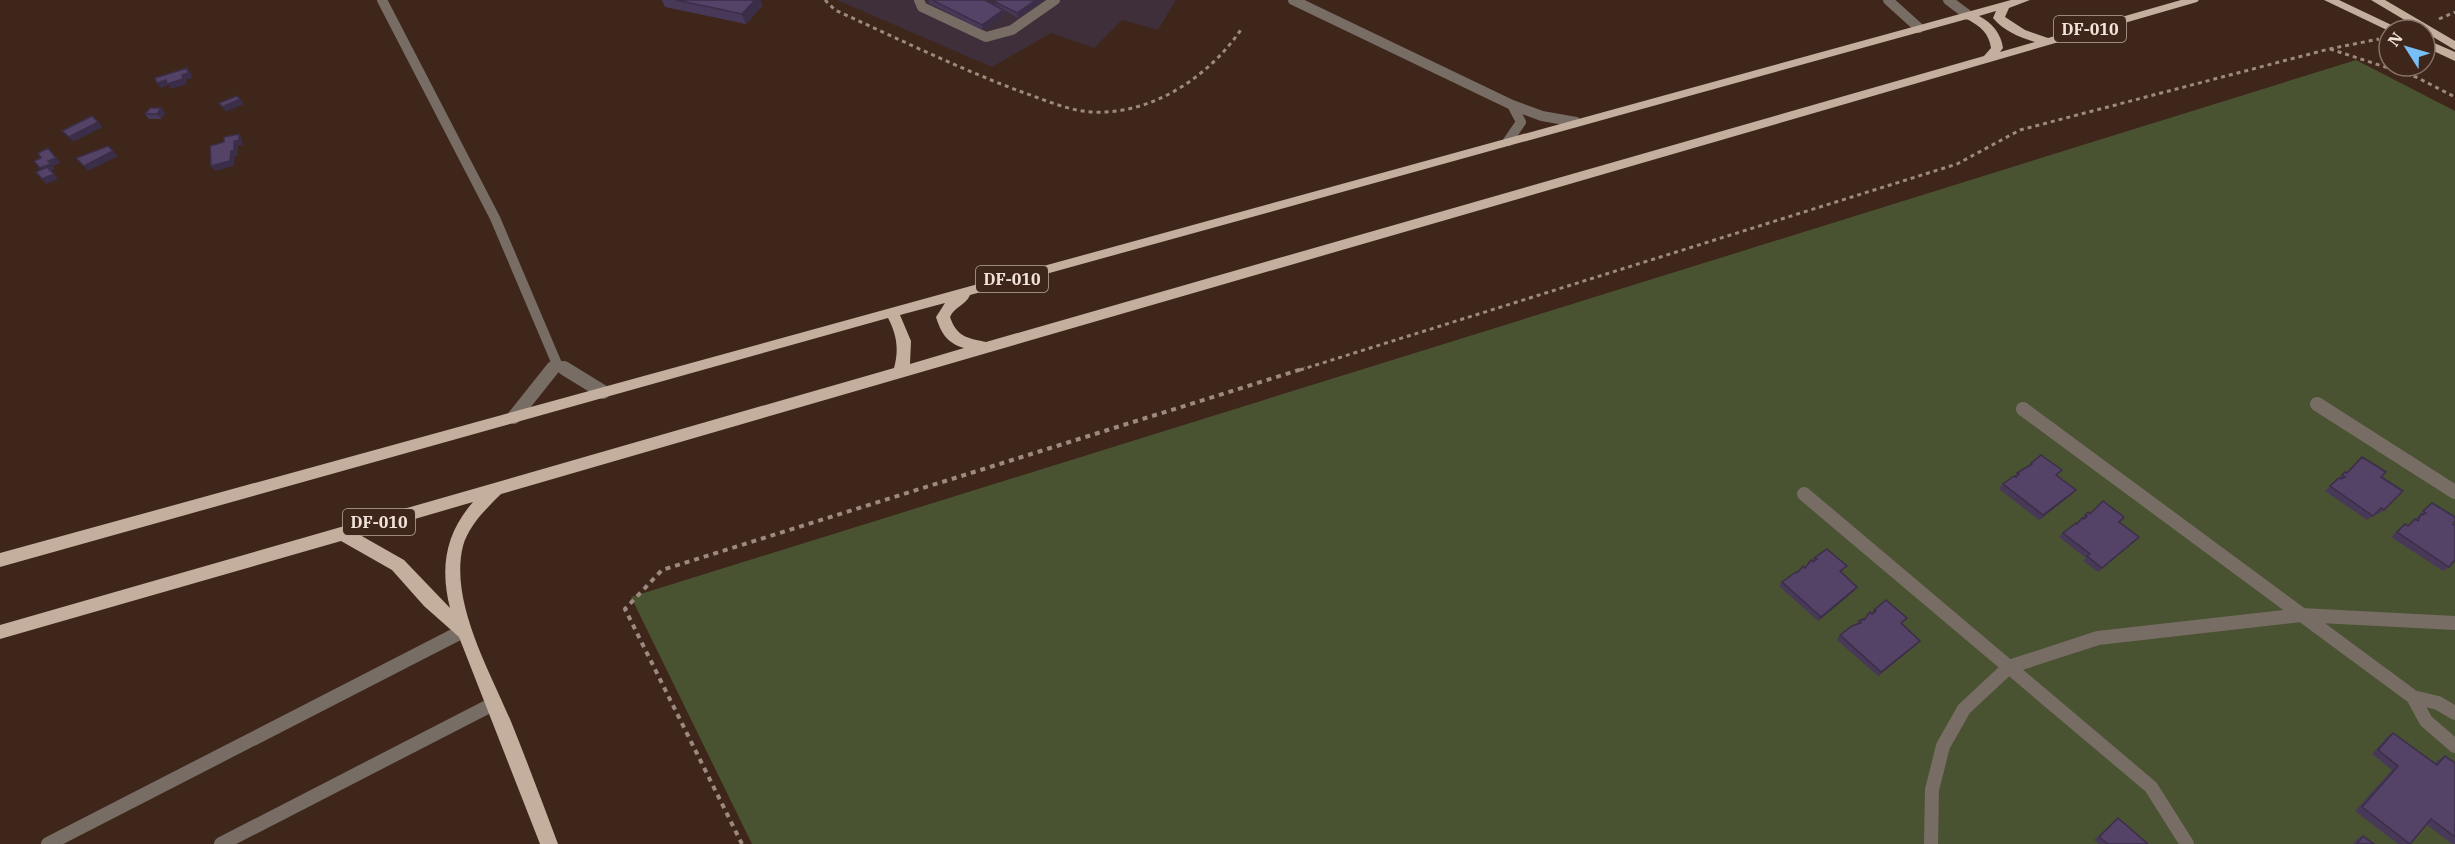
<svg xmlns="http://www.w3.org/2000/svg" width="2455" height="844" viewBox="0 0 2455 844" font-family="'IBM Plex Serif',serif">
  <style>
    .industrial { fill: #3e2f3b }
    .green { fill: #4a5331 }
    .lines { fill: none; stroke-linecap: round; stroke-linejoin: round }
    .path-far1 { stroke: #9d897f; stroke-width: 3; stroke-dasharray: 4 4; stroke-linecap: butt }
    .path { stroke: #9d897f; stroke-width: 4; stroke-dasharray: 5 5; stroke-linecap: butt }
    .lane { stroke: #786d65; stroke-width: 10 }
    .street-far1 { stroke: #786d65; stroke-width: 10 }
    .street { stroke: #786d65; stroke-width: 14 }
    .primary { fill: #c4ae9d; fill-rule: evenodd }
    .wall { fill: #483959 }
    .shaded-wall { fill: #3b2e48 }
    .building { fill: #544267; stroke: #3b2e48; stroke-width: 1.5 }
    .labels { text-anchor: middle; stroke-width: 6; stroke-linejoin: round; paint-order: stroke }
    .shield { fill: #3e261a; stroke: #bcaaa0; stroke-width: 1.5 }
    .shield-label { font-size: 16px; font-weight: bold; fill: #f2e2da }
  </style>
  <rect width="100%" height="100%" fill="#3e261a"/>
  <path class="industrial" d="M837 0H1176L1158 30 1122 20 1094 48 1051 33 992 67Z"/>
  <path class="green" d="M2356 60 2455 111V844H752L631 597Z"/>
  <g class="lines">
    <path class="path-far1" d="M825 0 835 10C896 38 956 67 1019 91 1043 99 1068 111 1093 112 1153 115 1211 75 1242 28
      M2439 19 2455 12
      M2330 49 2416 77 2455 97
      M1300 370 1957 164 2020 130 2329 49 2379 39"/>
    <path class="path" d="M742 844 625 609 662 570 1305 368"/>
    <path class="lane" d="M919 0 922 7 986 37 1012 30 1055 0"/>
    <path class="street-far1" d="M382 0 495 218 557 364 567 370
      M1293 0 1512 105 1542 116 1576 122
      M1888 0 1919 28
      M1948 0 1968 15
      M1508 141 1521 122 1512 105
      M552 370 557 364"/>
    <path class="street" d="M564 368 603 392
      M2317 404 2455 492
      M2023 409 2413 697 2438 703 2455 713
      M514 417 553 368
      M1804 494 2151 787 2187 844
      M2413 697 2426 721 2455 746
      M48 844 463 631
      M221 844 495 703
      M1931 844 1932 790 1943 746 1964 709 2009 667 2098 638 2301 615 2455 623"/>
    <path class="primary" d="M2011 0H2030L2009 8 2005 17 2025 30 2048 38 2181 0H2199L2197 2 501 494C486 509 469 525 463 546 449 602 491 673 512 724 528 764 543 804 558 844H540L459 637 424 606 392 570 341 541 0 639V625L894 368C899 350 897 335 888 318L0 567V553ZM1996 11 1993 18C2004 31 2019 37 2035 42L2000 52 2003 48C2001 33 1992 23 1979 16ZM1967 19C1980 26 1989 33 1991 48L1984 56 986 342C967 338 957 337 950 317 954 307 966 305 970 295ZM945 303 936 317C941 333 947 343 964 348L910 364 911 341 900 315ZM473 502C445 534 440 568 450 608L404 560 360 535Z
      M2324 0H2339L2402 30 2389 31Z
      M2371 0H2385L2455 41V50Z
      M2425 39 2455 52V61L2425 47Z"/>
  </g>
  <path class="wall" d="M662 0H760L762 6 746 24 665 7Z
    M929 0H984L996 6 995 2 1044 0 1018 18 1004 10V15L982 30 929 3Z
    M161 108 165 113 161 119H149L145 114Z
    M2362 457 2381 477 2384 510 2378 514 2376 513 2367 520 2325 491 2345 472 2346 473Z
    M2031 463 2057 476 2072 494 2039 520 1999 489 2003 484 2015 476 2017 473 2027 467Z
    M2432 503 2453 524 2449 567 2443 571 2391 537 2405 524 2408 526Z
    M2088 512 2090 514 2119 522 2139 537 2098 572 2083 561 2086 558 2059 537 2063 533 2077 524 2082 518Z
    M1814 558 1844 570 1841 572 1857 587 1854 591 1818 621 1779 586 1782 582 1805 568Z
    M1874 610 1907 618 1901 624 1916 645 1878 676 1837 640 1840 635 1856 624 1859 621 1864 620Z
    M2393 733 2435 764 2438 760 2445 756 2455 763V844H2452L2426 824 2410 844H2398L2355 811 2392 770 2372 754 2387 737Z
    M2118 818 2148 844H2099L2094 840Z
    M2363 836 2374 844H2353L2357 839Z"/>
  <path class="shaded-wall" d="M755 0H760L762 6 746 24 742 14Z
    M1036 0H1044L1018 18 1017 13Z
    M1003 10 1004 15 982 30V25Z
    M187 68 191 73 192 78 186 80 187 84 171 89 169 85 161 88 157 83 182 75Z
    M240 99 244 104 226 112 222 107Z
    M161 108 165 113 161 119 157 114Z
    M98 122 103 127 73 142 69 137Z
    M239 134 242 139 243 145 238 146V156H235L234 166 215 171 211 166 231 151 234 141Z
    M113 151 118 156 88 171 84 166Z
    M56 158 61 163 53 166 48 161Z
    M51 164 55 169 45 173 40 168Z
    M54 174 58 179 46 184 42 179Z
    M2076 490 2072 494 2039 520 2043 515Z
    M1857 587 1854 591 1818 621 1821 617Z
    M1920 641 1916 645 1878 676 1881 672Z"/>
  <path class="building" d="M676 0H755L742 14Z
    M932 0H985L1003 10 982 25Z
    M997 0H1036L1017 13 995 2Z
    M187 68 188 73 182 75 183 79 167 84 166 80 157 83 155 78Z
    M237 96 240 99 222 107 219 103Z
    M150 108H161L157 114H145Z
    M92 116 98 122 69 137 62 131Z
    M239 134V140L234 141V151H231L230 161 211 166 210 146 224 142V137Z
    M108 146 113 151 84 166 76 158Z
    M48 148 56 158 48 161 51 164 40 168 34 161 41 158 38 153Z
    M47 167 54 174 42 179 36 172Z
    M2041 455 2062 470 2056 475 2076 490 2043 515 2003 484 2014 476 2016 477 2019 474 2017 473 2032 464 2031 463Z
    M2362 457 2386 472 2381 477 2403 491 2384 510 2381 508 2373 516 2330 486 2339 478 2341 479 2345 477 2342 475 2345 472 2347 473Z
    M2103 501 2124 517 2119 522 2139 537 2102 568 2087 556 2090 554 2063 533 2076 523 2077 524 2082 518 2084 519 2087 516 2085 515 2088 512 2090 514Z
    M2432 503 2455 517V521L2453 524 2455 525V560L2449 567 2397 532 2405 524 2408 526 2415 519 2418 521 2421 514 2423 515 2426 513 2423 511Z
    M1827 549 1847 566 1840 571 1857 587 1821 617 1782 582 1796 572 1797 573 1803 566 1805 568 1811 560 1813 562 1817 559 1814 558Z
    M1886 600 1907 618 1901 623 1920 641 1881 672 1840 635 1852 626 1861 623 1859 621 1863 619 1864 620 1870 612 1872 614 1876 611 1874 610Z
    M2393 733 2437 765 2445 756 2455 763V837L2431 819 2410 844 2362 807 2398 766 2378 750Z
    M2118 818 2148 844H2108L2099 837Z
    M2363 836 2374 844H2357Z"/>
  <g class="labels">
    <g class="shield">
      <rect x="2054" y="16" width="72" height="26" rx="4.5"/>
      <rect x="976" y="266" width="72" height="26" rx="4.5"/>
      <rect x="343" y="509" width="72" height="26" rx="4.5"/>
    </g>
    <g class="shield-label">
      <text x="2090" y="35">DF-010</text>
      <text x="1012" y="285">DF-010</text>
      <text x="379" y="528">DF-010</text>
    </g>
  </g>
  <g transform="translate(2407 48) rotate(307)"><circle r="28" fill="#3e261a" stroke="#867167" stroke-width="1.5"/>
  <path d="M0-4.5L10 22L0 15L-10 22Z" fill="#78bff7"/>
  <text y="-9" font-size="16" font-weight="bold" text-anchor="middle" fill="#f2e2da">N</text>
  </g>
</svg>
